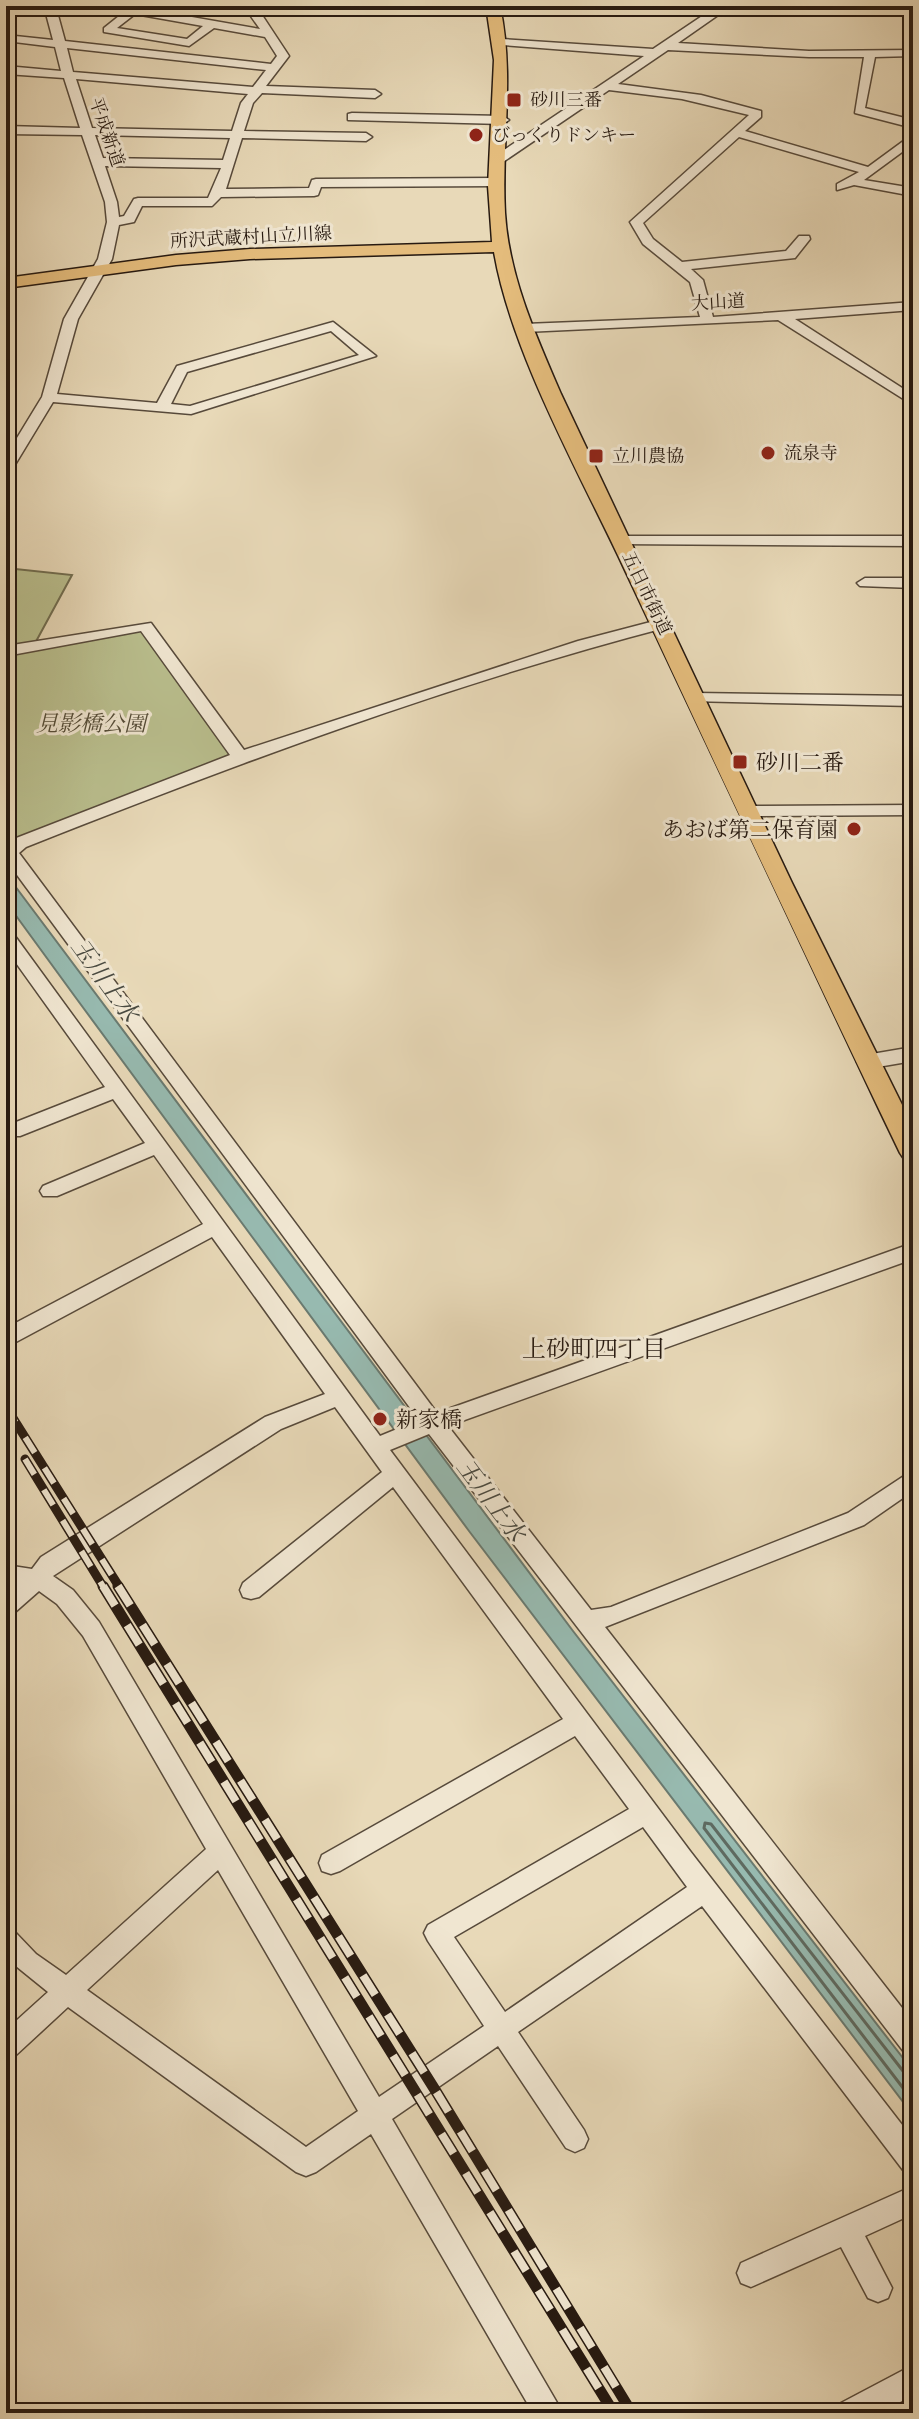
<svg xmlns="http://www.w3.org/2000/svg" width="919" height="2419" viewBox="0 0 919 2419" font-family="'IM FELL Great Primer','Noto Serif JP',serif">
  <style>
    .green { fill: #b9be8d; stroke: #706c4f; stroke-width: 2 }
    .water { fill: #97bab0; stroke: #6a7a70; stroke-width: 2 }
    .lines { fill: none; stroke-linecap: round; stroke-linejoin: round }
    .shore { stroke: #5f6a60; stroke-width: 3 }
    .minor-casing { stroke: #574a3b; stroke-width: 3 }
    .major-casing { stroke: #271a11; stroke-width: 3 }
    .minor { fill: #f0e6d1; fill-rule: evenodd }
    .major { fill: #e4bc7c; fill-rule: evenodd }
    .rail-far1-casing { stroke: #271a11; stroke-width: 9 }
    .rail-casing { stroke: #271a11; stroke-width: 11 }
    .rail-far1 { stroke: #f0e6d1; stroke-width: 6; stroke-dasharray: 18; stroke-linecap: butt }
    .rail { stroke: #f0e6d1; stroke-width: 8; stroke-dasharray: 23; stroke-linecap: butt }
    .poi-dot { fill: #8f2418; stroke: #f0e6d1; stroke-width: 3 }
    .labels { text-anchor: middle; stroke-width: 6; stroke-linejoin: round; paint-order: stroke }
    .far-poi-label { font-size: 18px; fill: #271a11; stroke: #f0e6d1; text-anchor: start }
    .far-street-label { font-size: 18px; fill: #271a11; stroke: #f0e6d1 }
    .park-label { font-size: 22px; font-style: italic; fill: #534b36; stroke: #f0e6d1 }
    .poi-label { font-size: 22px; fill: #271a11; stroke: #f0e6d1; text-anchor: start }
    .water-label { font-size: 24px; font-style: italic; fill: #494a41; stroke: #f0e6d1 }
    .neighbourhood-label { font-size: 24px; fill: #271a11; stroke: #f0e6d1 }
  </style>
  <rect width="100%" height="100%" fill="#e8d9b8"/>
  <filter id="stains"><feTurbulence type="fractalNoise" baseFrequency=".0025" numOctaves="4"/><feColorMatrix values="0 0 0 0 .2 0 0 0 0 .09 0 0 0 0 .02 0 0 0 .5 -.17"/></filter>
  <radialGradient id="worn" r=".72"><stop offset=".6" stop-color="#630" stop-opacity="0"/><stop offset="1" stop-color="#630" stop-opacity=".3"/></radialGradient>
  <path class="green" d="M6 568 72 575 33 647 142 630 234 754 6 850Z"/>
  <path class="water" d="M6 874 573 1631 913 2071V2115L469 1531 76 998 6 902Z"/>
  <g class="lines">
    <path class="shore" d="M913 2075 903 2071 711 1824 705 1823 704 1828 913 2101"/>
    <g class="minor-casing">
      <path id="minor" d="M44 6H129L260 29 250 15 258 6H270L262 15 289 56 266 86 375 90 381 94 375 98 262 93 253 103 244 131 366 133 372 137 366 141 242 138 226 189 309 188 312 180 316 179 496 178 502 182 496 186 321 187 318 195 314 196 221 197 212 206H142L134 222 119 225 112 259 78 319 57 394 157 403 177 366 333 322 376 356 191 414 53 402 13 468 6 472V456L42 397 64 319 98 259 107 222 105 202 82 135 6 134V126L80 128 64 78 6 74V66L61 71 55 47 6 41V35L53 40ZM56 8 124 12 104 28V32L189 46 214 28 265 37 277 56 271 64 65 41ZM135 14 203 26 187 39 117 28ZM67 48 266 70 253 87 73 72ZM76 79 248 94 241 103 232 131 92 128ZM95 135 230 138 223 160 103 158ZM105 166 221 168 208 198H138L134 199 124 216 119 217 117 202ZM331 331 359 355 190 406 171 404 187 372Z
        M717 6H731L678 43 809 51 913 50V56L875 57 865 108 913 120V128L855 113 864 57H809L668 50 618 84 701 95 761 111V117L745 131 868 167 913 134V144L864 180 913 188V196L854 185 837 190V184L859 172 739 137 643 223 653 239 682 262 786 251 799 236H809L810 239 795 258 691 269 703 280 713 317 913 302V310L795 319 913 395V405L778 320 525 332 518 328 525 324 700 317 690 282 643 244 630 222 749 115 682 99 609 90 503 162H495V156L644 56 502 45 496 42 502 39 653 49Z
        M352 113 503 116 509 120 503 124 348 120V114Z
        M622 536H913V546L617 544V538Z
        M865 578H913V588L860 586 857 583Z
        M662 619 670 624 668 627C449 684 236 764 26 847L19 853 437 1413 913 1243V1259L448 1426 591 1610 611 1607 848 1513 913 1470V1491L864 1525 605 1627 913 2022V2055L904 2052 429 1434 390 1450 690 1851 913 2139V2174L903 2170 702 1906 518 2032 584 2130 588 2139 584 2148 575 2152 566 2148 498 2046 392 2119 563 2413H533L371 2134 316 2172 306 2176 296 2172 68 2007 15 2056 6 2059V2030L48 1992 6 1958V1928L15 1932 36 1954 66 1975 206 1849 83 1636 57 1604 39 1591 14 1613 6 1616V1592L15 1584 6 1583V1565L32 1569 41 1557 265 1417 325 1394 212 1237 16 1342 6 1343V1328L203 1224 154 1155 57 1196H43L40 1191 43 1186 145 1143 113 1099 20 1136H6V1126L105 1087 6 949V930L12 932 380 1436 419 1420 6 860V842L230 755 141 631 6 656V646L151 623 244 750 578 641ZM335 1407 382 1472 243 1583 240 1590 243 1597 251 1599 259 1597 393 1487 563 1719 322 1855 319 1863 322 1871 331 1874 340 1871 575 1736 629 1809 428 1925 424 1933 428 1941 484 2026 379 2097 99 1622 73 1590 53 1576 281 1429ZM643 1827 687 1887 505 2012 454 1937ZM218 1870 358 2111 306 2147 87 1990Z
        M695 693 913 696V706L689 701 687 698Z
        M913 805V815L748 816 739 811 748 806Z
        M913 1047V1061L866 1069 857 1062 866 1055Z
        M913 2186V2214L865 2236 892 2288 888 2298 878 2302 868 2298 841 2247 751 2287 741 2283 737 2273 741 2263Z
        M913 2365V2395L880 2413H837L841 2403Z"/>
    </g>
    <g class="major-casing">
      <path id="major" d="M486 6H500C515 78 501 142 505 213 509 277 536 336 561 394L792 883 913 1127V1162L904 1159 900 1153C806 958 714 762 623 566 579 472 511 352 494 252L250 259 176 265 6 288V278L176 255 250 249 492 242 488 186 494 60Z"/>
    </g>
    <use href="#minor" class="minor"/>
    <use href="#major" class="major"/>
    <g class="rail-far1-casing">
      <path id="rail-far1" d="M6 1407 120 1588
        M25 1459 104 1588"/>
    </g>
    <g class="rail-casing">
      <path id="rail" d="M103 1586 614 2413
        M118 1586 437 2093 632 2413"/>
    </g>
    <use href="#rail-far1" class="rail-far1"/>
    <use href="#rail" class="rail"/>
  </g>
  <g class="poi-dot">
    <rect x="506" y="92" width="16" height="16" rx="4"/>
    <circle cx="476" cy="135" r="8"/>
    <circle cx="768" cy="453" r="8"/>
    <rect x="588" y="448" width="16" height="16" rx="4"/>
    <rect x="732" y="754" width="16" height="16" rx="4"/>
    <circle cx="854" cy="829" r="8"/>
    <circle cx="380" cy="1419" r="8"/>
  </g>
  <g class="labels">
    <g class="far-poi-label">
      <text x="530" y="106">砂川三番</text>
      <text x="492" y="141">びっくりドンキー</text>
      <text x="784" y="459">流泉寺</text>
      <text x="612" y="462">立川農協</text>
    </g>
    <g class="far-street-label">
      <text transform="translate(107 132) rotate(71)" y="6">平成新道</text>
      <text transform="translate(251 237) rotate(-3)" y="6">所沢武蔵村山立川線</text>
      <text transform="translate(718 302) rotate(-3)" y="6">大山道</text>
      <text transform="translate(647 593) rotate(64)" y="6">五日市街道</text>
    </g>
    <g class="park-label">
      <text x="91" y="731">見影橋公園</text>
    </g>
    <g class="poi-label">
      <text x="756" y="770">砂川二番</text>
      <text x="838" y="837" text-anchor="end">あおば第二保育園</text>
      <text x="396" y="1427">新家橋</text>
    </g>
    <g class="water-label">
      <text transform="translate(105 980) rotate(54)" y="8">玉川上水</text>
      <text transform="translate(491 1500) rotate(53)" y="8">玉川上水</text>
    </g>
    <g class="neighbourhood-label">
      <text x="594" y="1357">上砂町四丁目</text>
    </g>
  </g>
  <rect width="919" height="2419" fill="none" stroke="#e8d9b8" stroke-width="32"/>
  <rect x="8" y="8" width="903" height="2403" fill="none" stroke="#271a11" stroke-width="4"/>
  <rect x="16" y="16" width="887" height="2387" fill="none" stroke="#271a11" stroke-width="2"/>
  <rect width="100%" height="100%" filter="url(#stains)"/>
  <rect width="100%" height="100%" fill="url(#worn)"/>
</svg>
